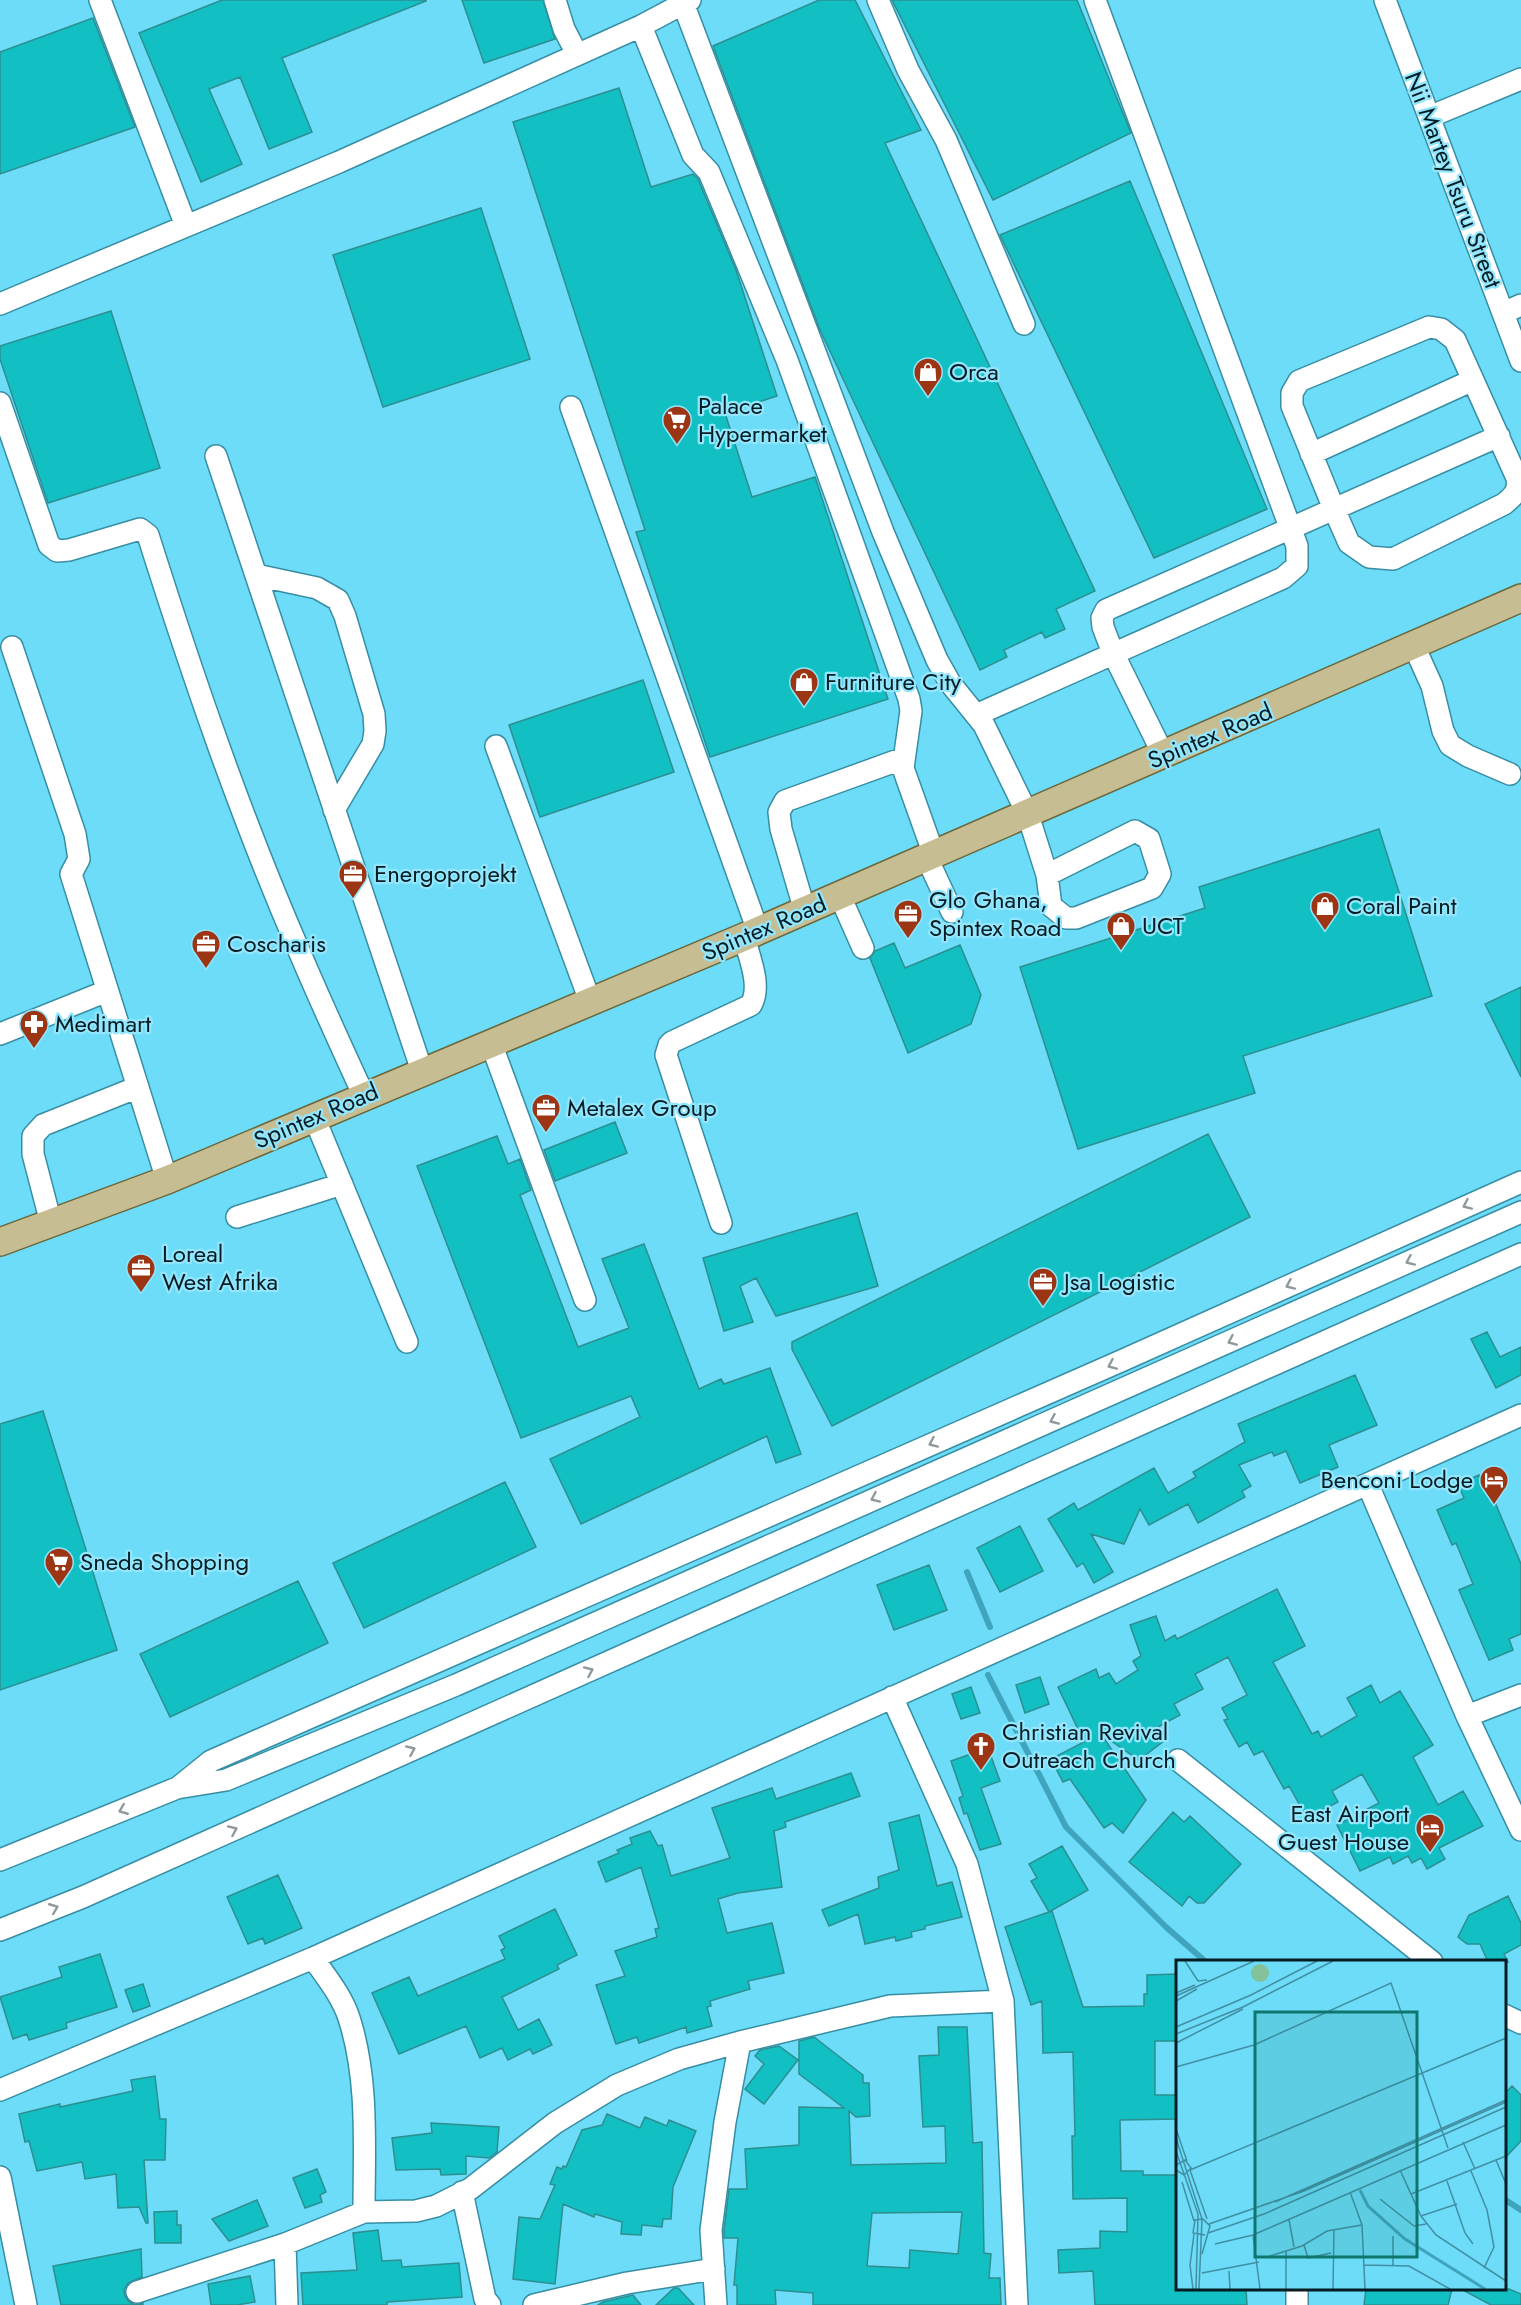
<svg xmlns="http://www.w3.org/2000/svg" width="1521" height="2305" viewBox="0 0 1521 2305" font-family="Jost,sans-serif">
  <style>
    .lines { fill: none; stroke-linecap: round; stroke-linejoin: round }
    .stream { stroke: #3fa4bc; stroke-width: 6 }
    .building { fill: #12c0c3; stroke: #2d8e90; stroke-width: 1.5; fill-rule: evenodd }
    .minor-casing { stroke: #378ea3; stroke-width: 24 }
    .major-casing { stroke: #6a683b; stroke-width: 30 }
    .minor { stroke: #fff; stroke-width: 21 }
    .major { stroke: #c7bd92; stroke-width: 27 }
    .oneway { stroke: #8e999c }
    .labels { text-anchor: middle; stroke-width: 4.5; stroke-linejoin: round; paint-order: stroke }
    .street-label { font-size: 24px; fill: #041c22; stroke: #92e6fd }
    .poi-label { font-size: 24px; fill: #041c22; stroke: #92e6fd; text-anchor: start }
    .inset-river { fill: none; stroke: #3fa4bc; stroke-width: 3 }
    .inset-road { fill: none; stroke: #428fa3; stroke-width: 1.5 }
    .view { fill: #0f766e; fill-opacity: 0.15; stroke: #0f766e; stroke-width: 3 }
    .inset-edge { fill: none; stroke: #041c22; stroke-width: 3 }
  </style>
  <rect width="100%" height="100%" fill="#6cdcf9"/>
  <g class="lines">
    <path class="stream" d="M967 1572 990 1627
      M988 1675 1066 1827 1166 1927 1206 1962
      M1504 2199 1521 2210"/>
  </g>
  <path class="building" d="M222 0H426V1L282 58 312 132 269 149 240 77 209 89 242 164 201 182 139 33Z
    M462 0H543L555 39 484 63Z
    M819 0H855L921 130 885 143 1095 591 1056 609 1065 629 1045 638 1042 632 1004 650 1007 657 980 670 820 330 713 46Z
    M892 0H1077L1131 133 993 200Z
    M93 18 135 127 0 174V52Z
    M619 88 651 187 693 174 698 179 736 270 777 396 725 413 752 497 815 477 888 699 710 757 636 532 645 530 513 122Z
    M1130 181 1267 509 1154 558 1000 235Z
    M481 208 530 359 383 407 333 255Z
    M111 311 160 468 48 503 0 359V346Z
    M643 680 674 772 540 817 509 725Z
    M1379 829 1432 996 1243 1056 1255 1093 1078 1149 1020 967 1205 908 1199 887Z
    M894 943 905 968 960 945 981 995 971 1024 908 1053 870 958 875 951Z
    M1521 987V1077L1485 1004Z
    M615 1122 627 1153 555 1181 544 1150Z
    M1208 1134 1250 1217 832 1426 792 1349V1342Z
    M497 1136 508 1164 520 1159 531 1190 520 1195 578 1347 629 1328 602 1259 644 1244 699 1389 721 1379 724 1384 770 1368 801 1454 776 1463 767 1436 581 1524 550 1459 640 1417 631 1396 521 1438 417 1166Z
    M857 1213 878 1286 776 1316 756 1278 740 1286 753 1322 724 1331 703 1258Z
    M1487 1332 1500 1357 1521 1347V1375L1496 1388 1471 1339Z
    M1355 1375 1377 1425 1329 1445 1338 1467 1300 1483 1286 1451 1274 1456 1272 1452 1239 1465 1251 1486 1242 1491 1245 1497 1198 1523 1188 1504 1149 1525 1140 1509 1124 1544 1091 1534 1113 1572 1094 1583 1083 1563 1077 1567 1048 1519 1074 1503 1078 1510 1154 1468 1168 1493 1196 1477 1193 1472 1245 1442 1238 1424Z
    M43 1411 117 1650 0 1690V1424Z
    M1479 1475 1485 1489 1489 1488 1521 1564V1634L1509 1639 1513 1650 1489 1660 1459 1590 1473 1584 1456 1543 1452 1545 1437 1510 1464 1498 1458 1484Z
    M505 1482 536 1547 364 1628 333 1563Z
    M1020 1526 1043 1571 1000 1592 977 1548Z
    M929 1565 947 1610 894 1630 877 1585Z
    M298 1581 328 1643 170 1717 140 1654Z
    M1277 1589 1305 1646 1273 1662 1312 1734 1318 1731 1321 1737 1357 1716 1347 1698 1371 1685 1380 1703 1400 1691 1433 1745 1413 1757 1438 1805 1463 1791 1483 1826 1439 1848 1445 1859 1427 1869 1421 1858 1412 1863 1408 1856 1393 1864 1390 1857 1360 1871 1337 1825 1379 1803 1362 1774 1332 1791 1338 1802 1307 1818 1289 1786 1284 1789 1263 1751 1254 1755 1247 1742 1239 1747 1224 1720 1228 1719 1222 1708 1247 1695 1228 1657 1195 1674 1203 1689 1174 1704 1180 1715 1156 1728 1165 1740 1139 1760 1101 1734 1146 1800 1123 1833 1112 1823 1104 1828 1070 1779 1063 1782 1051 1759 1084 1742 1058 1687 1096 1669 1099 1678 1109 1673 1116 1684 1138 1670 1133 1661 1141 1656 1130 1625 1156 1616 1165 1641 1175 1635 1177 1639Z
    M1040 1677 1049 1704 1025 1713 1016 1685Z
    M971 1687 980 1713 961 1719 952 1694Z
    M988 1748 1000 1781 981 1788 1001 1844 980 1850 967 1813 964 1814 959 1798 963 1796 951 1761Z
    M851 1773 860 1796 785 1822 786 1827 774 1831 782 1887 738 1893 718 1899 727 1933 772 1923 784 1973 748 1981 750 1989 710 2001 711 2006 707 2007 712 2026 687 2033 686 2027 639 2043 637 2037 616 2044 596 1985 625 1976 615 1951 657 1937 655 1929 659 1928 641 1867 606 1882 598 1862 619 1853 617 1850 632 1844 630 1838 650 1831 658 1846 662 1845 671 1876 730 1858 712 1808 772 1788 776 1799Z
    M1173 1812 1184 1822 1190 1816 1241 1864 1204 1903H1197L1189 1896 1182 1906 1129 1862Z
    M919 1815 937 1886 952 1882 962 1917 925 1926V1929L911 1932 912 1937 896 1941 895 1937 865 1944 858 1914 829 1926 822 1910 879 1888 878 1877 899 1870 889 1823Z
    M1062 1846 1088 1890 1049 1912 1031 1881 1037 1878 1029 1864Z
    M278 1875 302 1928 265 1944 263 1938 248 1944 227 1897Z
    M1508 1896 1521 1923V1945L1504 1954 1508 1962H1488L1480 1944H1467L1458 1937 1469 1915Z
    M555 1909 577 1955 557 1965 559 1969 502 1997 518 2030 539 2019 552 2045 533 2054 530 2049 508 2060 502 2048 480 2058 466 2026 399 2054 372 1993 409 1977 418 1996 505 1959 501 1950 505 1948 499 1936Z
    M1052 1911 1083 2007 1144 2006V1994H1147V1975L1178 1974V2041H1155V2095H1178V2119L1120 2120 1121 2171H1143V2175H1178V2289H1246L1247 2305H1095L1093 2271 1059 2273 1058 2250 1100 2248V2231L1127 2232V2198L1073 2199 1072 2136H1075L1073 2052 1043 2053 1042 2001 1031 2005 1005 1927Z
    M100 1954 117 2007 66 2023 67 2028 29 2040 27 2034 13 2039 0 1997 62 1977 59 1967Z
    M143 1984 150 2006 133 2012 125 1990Z
    M938 2027H967L973 2143 982 2142 984 2253 991 2254 989 2278H1000L1001 2305H813V2293L775 2290 776 2305H737V2285H734L738 2238H724V2230L729 2189H747L745 2149 799 2145V2107L844 2108 799 2074V2041L814 2037 863 2075V2083H869L870 2116 856 2117 849 2111 851 2165 946 2163 945 2126 923 2127 919 2056 939 2055ZM962 2212 958 2254 910 2250 909 2268 867 2266 872 2213Z
    M779 2046 798 2060 764 2104 745 2089 764 2064 755 2056 760 2050Z
    M155 2076 160 2119H166L165 2160H144L148 2223H146L139 2207 118 2208 116 2174 85 2179 82 2162 37 2171 29 2141 25 2142 19 2114 60 2104V2107L133 2091 131 2080Z
    M1512 2086 1521 2095V2141L1504 2159V2094Z
    M607 2114 640 2128 645 2117 667 2126 669 2120 696 2131 673 2187 671 2219H663L662 2227 642 2225 641 2235 621 2234 622 2222 595 2214 594 2217 563 2204 555 2284 513 2279 519 2217 540 2219 555 2185 550 2184 557 2167 562 2169 563 2166 566 2167 582 2130 602 2125Z
    M431 2123 499 2127 497 2152 489 2158 466 2156V2174L441 2175 440 2169 396 2170 392 2138 432 2133Z
    M317 2169 326 2192 320 2195 322 2202 305 2208 293 2178Z
    M257 2200 268 2226 229 2241 212 2219Z
    M177 2211V2225H181V2243H155L154 2212Z
    M378 2230 382 2261 401 2260 402 2267 459 2263 462 2297 387 2302V2305H303L301 2273 357 2270 353 2233Z
    M141 2249 142 2277 128 2283 124 2290 125 2296 129 2302 135 2305 143 2303V2305H61L53 2266Z
    M250 2276 255 2302 237 2305H211L208 2284Z
    M674 2288H678L694 2305H656Z
    M1366 2289H1452L1448 2305H1364Z
    M1461 2289H1509L1521 2294V2305H1491Z
    M633 2295 641 2305H598L603 2302Z"/>
  <g class="lines">
    <g class="minor-casing">
      <path id="minor" d="M100 0 186 226
        M555 0 564 29 577 54
        M878 0 908 70 946 140 1024 324
        M1385 0 1521 361
        M683 3 883 532 937 660 950 683 984 725 1028 815 1047 875 1051 906 1066 918H1076L1152 888 1160 874 1149 839 1135 831 1047 875
        M641 26 693 155 709 172 787 360 909 699 911 711 903 768 934 855
        M1429 117 1521 79
        M0 304 339 162 641 26 690 0
        M1503 313 1521 305
        M1429 327 1441 329 1455 340 1517 478C1519 491 1514 496 1504 504L1393 559 1369 557 1349 543 1334 509 1292 406V393L1299 381Z
        M0 403 49 545 57 551 69 550 140 529 148 535C192 674 239 812 297 946 318 996 341 1046 364 1096
        M571 407 758 931
        M1311 454 1473 380
        M216 456 422 1071
        M256 575 317 588 338 600 345 616 374 714 375 731 373 744 334 810
        M1414 646 1432 686 1443 731 1450 745 1468 756 1510 774
        M12 647 75 834 79 859 71 874 167 1180
        M976 715 1283 578 1297 566V546L1095 0
        M496 746 590 1001
        M1164 756 1113 653 1103 627 1102 618 1106 610 1499 436
        M927 858 952 912
        M840 896 863 948
        M805 911 781 829 779 812 785 801 904 758
        M0 1034 107 991
        M491 1043 585 1300
        M314 1117 407 1342
        M237 1217 342 1184
        M51 1223 33 1154V1136L43 1125 138 1087
        M721 1223 666 1055 669 1045 672 1042 751 1005C762 986 749 957 744 937
        M1368 1485 1467 1716 1521 1830
        M892 1697 967 1864 1003 2001 1017 2305
        M1467 1716 1521 1695
        M1178 1760 1432 1962
        M180 1786 211 1761 1121 1361 1521 1182
        M0 1860 177 1788 226 1780 456 1685 1521 1212
        M0 1930 83 1897 1521 1254
        M313 1958C326 1977 342 1996 349 2018 369 2080 364 2148 364 2212
        M1504 2015 1521 2023
        M0 2090 313 1958 1521 1415
        M0 2177 26 2305
        M462 2192 485 2299 490 2305
        M285 2244 287 2305
        M137 2292 285 2244 364 2212 416 2211 436 2206 470 2189 555 2123 617 2085 679 2059 740 2042 890 2006 1003 2001
        M534 2305 627 2283 714 2269
        M716 2305 711 2230 725 2122 740 2042
        M1297 2305V2288"/>
    </g>
    <g class="major-casing">
      <path id="major" d="M0 1242 167 1180 744 937 1521 598"/>
    </g>
    <use href="#minor" class="minor"/>
    <use href="#major" class="major"/>
  </g>
  <defs><path id="oneway-chevron" d="M-2-3.5L2.5 0L-2 3.5" fill="none" stroke-width="1.6" stroke-linecap="round" stroke-linejoin="round" transform="scale(1.5)"/></defs>
  <g class="oneway">
    <use href="#oneway-chevron" transform="translate(1467 1205) rotate(156)"/>
    <use href="#oneway-chevron" transform="translate(1410 1261) rotate(156)"/>
    <use href="#oneway-chevron" transform="translate(1290 1285) rotate(156)"/>
    <use href="#oneway-chevron" transform="translate(1232 1341) rotate(156)"/>
    <use href="#oneway-chevron" transform="translate(1112 1365) rotate(156)"/>
    <use href="#oneway-chevron" transform="translate(1054 1420) rotate(156)"/>
    <use href="#oneway-chevron" transform="translate(933 1443) rotate(156)"/>
    <use href="#oneway-chevron" transform="translate(875 1498) rotate(156)"/>
    <use href="#oneway-chevron" transform="translate(589 1671) rotate(-24)"/>
    <use href="#oneway-chevron" transform="translate(411 1750) rotate(-24)"/>
    <use href="#oneway-chevron" transform="translate(123 1810) rotate(158)"/>
    <use href="#oneway-chevron" transform="translate(233 1830) rotate(-24)"/>
    <use href="#oneway-chevron" transform="translate(54 1908) rotate(-22)"/>
  </g>
  <defs>
    <g id="shop-pin" transform="scale(1.5)"><path d="M0 17L-7.5 6A9.5 9.5 0 1 1 7.5 6Z" fill="#9c3514" stroke="#92e6fd"/><path d="M-5-2.5h2.3a2.7 3.5 0 0 1 5.4 0H5L5.5 6h-11ZM-1.5-2.5h3a1.5 2.3 0 0 0-3 0Z" fill="#fff"/></g>
    <g id="supermarket-pin" transform="scale(1.5)"><path d="M0 17L-7.5 6A9.5 9.5 0 1 1 7.5 6Z" fill="#9c3514" stroke="#92e6fd"/><path d="M-6-5.5h2.5l.6 2H6L4.5 2H-2.5L-4.4-4H-6ZM-1.5 3.2a1.3 1.3 0 1 0 .1 0ZM3 3.2a1.3 1.3 0 1 0 .1 0Z" fill="#fff"/></g>
    <g id="office-pin" transform="scale(1.5)"><path d="M0 17L-7.5 6A9.5 9.5 0 1 1 7.5 6Z" fill="#9c3514" stroke="#92e6fd"/><path d="M-6-3h4V-5.5h4V-3h4V5H-6ZM-1-4.5V-3h2v-1.5ZM-6 0V1H6V0Z" fill="#fff"/></g>
    <g id="pharmacy-pin" transform="scale(1.5)"><path d="M0 17L-7.5 6A9.5 9.5 0 1 1 7.5 6Z" fill="#9c3514" stroke="#92e6fd"/><path d="M-2-6h4v4h4v4h-4v4h-4v-4h-4v-4h4Z" fill="#fff"/></g>
    <g id="hotel-pin" transform="scale(1.5)"><path d="M0 17L-7.5 6A9.5 9.5 0 1 1 7.5 6Z" fill="#9c3514" stroke="#92e6fd"/><path d="M-6-4.5h1.5V1H6V5H4.5V3h-9V5H-6ZM-4 0a1.8 1.8 0 1 1 3.6 0ZM.5 0V-2.5h3Q6-2.5 6 0Z" fill="#fff"/></g>
    <g id="church-pin" transform="scale(1.5)"><path d="M0 17L-7.5 6A9.5 9.5 0 1 1 7.5 6Z" fill="#9c3514" stroke="#92e6fd"/><path d="M-1.2-6h2.4v3.5h3.3v2.4h-3.3V6h-2.4V-.1h-3.3v-2.4h3.3Z" fill="#fff"/></g>
  </defs>
  <g fill-rule="evenodd">
    <use href="#shop-pin" x="928" y="372"/>
    <use href="#supermarket-pin" x="677" y="420"/>
    <use href="#shop-pin" x="804" y="682"/>
    <use href="#office-pin" x="353" y="874"/>
    <use href="#shop-pin" x="1325" y="906"/>
    <use href="#office-pin" x="908" y="914"/>
    <use href="#shop-pin" x="1121" y="926"/>
    <use href="#office-pin" x="206" y="944"/>
    <use href="#pharmacy-pin" x="34" y="1024"/>
    <use href="#office-pin" x="546" y="1108"/>
    <use href="#office-pin" x="141" y="1268"/>
    <use href="#office-pin" x="1043" y="1282"/>
    <use href="#hotel-pin" x="1494" y="1480"/>
    <use href="#supermarket-pin" x="59" y="1562"/>
    <use href="#church-pin" x="981" y="1746"/>
    <use href="#hotel-pin" x="1430" y="1828"/>
  </g>
  <g class="labels">
    <g class="street-label">
      <text transform="translate(1453 180) rotate(69)" y="8">Nii Martey Tsuru Street</text>
      <text transform="translate(1210 736) rotate(-23)" y="8">Spintex Road</text>
      <text transform="translate(764 928) rotate(-23)" y="8">Spintex Road</text>
      <text transform="translate(316 1116) rotate(-23)" y="8">Spintex Road</text>
    </g>
    <g class="poi-label">
      <text x="949" y="380">Orca</text>
      <text x="698" y="414">Palace<tspan x="698" dy="28">Hypermarket</tspan></text>
      <text x="825" y="690">Furniture City</text>
      <text x="374" y="882">Energoprojekt</text>
      <text x="929" y="908">Glo Ghana,<tspan x="929" dy="28">Spintex Road</tspan></text>
      <text x="1346" y="914">Coral Paint</text>
      <text x="1142" y="934">UCT</text>
      <text x="227" y="952">Coscharis</text>
      <text x="55" y="1032">Medimart</text>
      <text x="567" y="1116">Metalex Group</text>
      <text x="162" y="1262">Loreal<tspan x="162" dy="28">West Afrika</tspan></text>
      <text x="1064" y="1290">Jsa Logistic</text>
      <text x="1473" y="1488" text-anchor="end">Benconi Lodge</text>
      <text x="80" y="1570">Sneda Shopping</text>
      <text x="1002" y="1740">Christian Revival<tspan x="1002" dy="28">Outreach Church</tspan></text>
      <text x="1409" y="1822" text-anchor="end">East Airport<tspan x="1409" dy="28">Guest House</tspan></text>
    </g>
  </g>
  <g transform="translate(1176 1960)">
    <rect width="330" height="330" fill="#6cdcf9"/>
    <path d="M75 13a9 9 0 1 1 18 0a9 9 0 1 1-18 0Z" fill="#83c29b"/>
    <path class="inset-river" d="M184 230 192 246 229 279 309 329"/>
    <path class="inset-road" d="M9 1 22 21 31 20M0 33 19 25M0 36 78 1M0 41 21 29M0 67 75 35 141 1M0 74 67 47 157 1M0 83 67 49M0 107 78 85 215 23 272 188M0 169 11 201M0 178 26 259 23 329M287 182 299 209M0 191 22 254 20 329M320 200 330 224M0 205 9 200 15 208 8 215 0 210M14 210 31 259M14 210 330 78M224 210 245 256 260 275 330 321M295 211 311 250 318 287 308 308M271 221 289 273 297 284M6 222 18 261M174 232 186 265 189 329M235 234 330 196M204 239 238 266 250 264M99 242 330 140M245 256 281 244M113 260 118 287M33 264 128 231 330 142M32 273 88 254 330 147M77 275 84 329M39 284 77 275 330 165M128 285 132 298 155 293M110 291V329M26 294 34 266 27 259 19 260 17 273 29 275M94 296 126 286 151 271 186 265M188 305 233 306 274 329M217 305V276M53 311 54 329M26 313 83 302M17 329 14 305 18 274M157 329 158 269"/>
    <path class="view" d="M79 52H241V297H79Z"/>
    <rect width="330" height="330" class="inset-edge"/>
  </g>
</svg>
